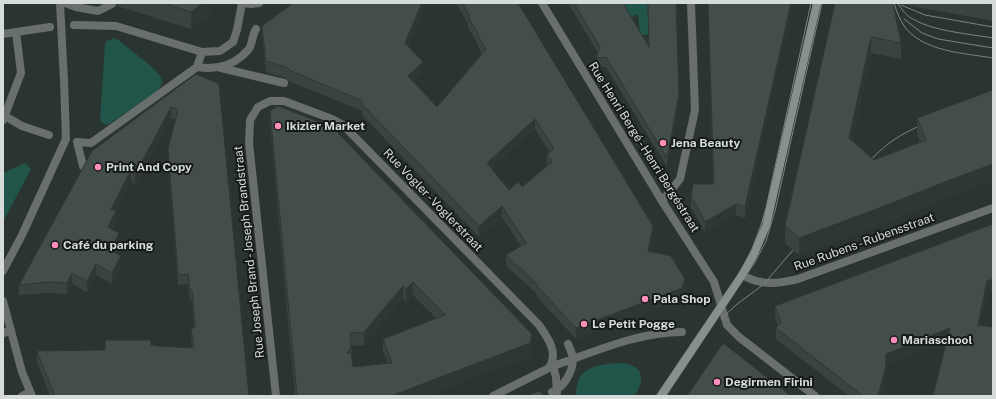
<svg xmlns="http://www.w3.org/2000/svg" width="996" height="399" viewBox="0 0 996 399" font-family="'Public Sans',sans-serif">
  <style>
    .green { fill: #215549 }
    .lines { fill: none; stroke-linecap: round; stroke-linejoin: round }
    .lane { stroke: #696f6d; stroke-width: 8 }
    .street { stroke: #696f6d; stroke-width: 8 }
    .secondary { stroke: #88908e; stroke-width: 8 }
    .tram { stroke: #7b8481; stroke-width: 1 }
    .wall { fill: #3a4340; fill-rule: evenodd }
    .shaded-wall { fill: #2f3734 }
    .building { fill: #434e4b; stroke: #2f3734; fill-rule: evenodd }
    .poi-dot { fill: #fe8ebb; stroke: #161b19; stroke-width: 1.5 }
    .labels { text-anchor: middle; stroke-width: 4; stroke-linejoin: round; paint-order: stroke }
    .poi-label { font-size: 12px; font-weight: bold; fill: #d5dcda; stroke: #161b19; text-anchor: start }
    .street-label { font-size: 12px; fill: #d5dcda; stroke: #161b19 }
  </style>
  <rect width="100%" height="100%" fill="#2a3531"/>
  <path class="green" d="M618 3H648L649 35H640L638 14 627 19Z
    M114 38 117 39C125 46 157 69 160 76 164 82 161 88 156 92L109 124 106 125 101 122 100 118 105 44 107 41Z
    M25 163 31 169 3 222V173Z
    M617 363C641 363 647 375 635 396H576C576 391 577 382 580 377 587 366 605 364 617 363Z"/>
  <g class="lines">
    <path class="lane" d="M65 3 76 7 98 11 112 4
      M3 333 11 331
      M22 396 30 392"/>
    <path class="street" d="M243 3 251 4 259 3
      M542 3 662 201 714 282 727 325 739 337 815 396
      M74 25 116 26 202 52 220 51 233 42 237 30 242 3
      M3 34 50 27
      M197 67C214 70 229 67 242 56 245 53 249 50 250 47 253 40 252 35 256 29
      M221 68 284 83
      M3 115 22 126 49 135
      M3 120 21 73 16 32
      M83 166 77 142 91 143 197 67 202 52
      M662 201 680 179 695 110 691 3
      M3 271 22 235 66 139 64 80 60 3
      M742 275C762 286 777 284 798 279L993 208
      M3 301 22 372 32 396
      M551 365 553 366C594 352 638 332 682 332
      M553 366 556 377 557 396
      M552 392C564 387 572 373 573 360 573 355 570 349 568 344
      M276 396 249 143 250 120 258 107 270 101H284L332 119 343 125 539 325C548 338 559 353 549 368L493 396"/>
    <path class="secondary" d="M661 396 742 275 753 256 766 226 817 3"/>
    <path class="tram" d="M894 3C896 11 900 19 904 26 923 52 964 53 993 58
      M898 4C902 9 906 16 913 19 932 31 970 34 993 38
      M901 5 925 15 993 27
      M904 19 922 33 938 39 993 48
      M865 166C885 144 899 134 927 123
      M721 319 736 305 764 284 793 250
      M656 396 740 272 752 249 761 225 766 208 811 3
      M666 396 755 262 766 241 775 211 822 3"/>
  </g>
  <path class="wall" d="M117 3H211V15L191 29 117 6Z
    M456 3H518L653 237 650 251 685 290 682 298 576 339 537 297V294L506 266V255L521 246 502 217 479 237 362 115V111L289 81 286 78 266 72 262 36V26L423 13 408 47 423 73 413 81 437 107 482 54 478 47V44L468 28V24ZM535 129 549 152 547 154V165L522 187 509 190 492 169Z
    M568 3H623L649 46 647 3H676L679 104 667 167 606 67H596V58L598 53Z
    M708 3H793L745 218 736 215 705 232 691 207V196L713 184Z
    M835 3 901 43V59L871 53 852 141 874 160 920 142 917 135V118L993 90V180L942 200 887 222 799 255 785 243V226Z
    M895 3H993V21Z
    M196 74 249 396H50L37 362V351L105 350 151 345 156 346 192 348 191 339V328H194L192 301 190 300 188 284 178 285 168 159V149L176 120 171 118 135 186 131 180 115 211 116 222 112 229 119 244 115 252 121 266 112 284 96 275 87 292 72 284 67 294 48 293 19 295V285Z
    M270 111 532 346 530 356 424 396H295L270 124ZM413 295 436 318 383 339V352L388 363 353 367 351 346 364 345 403 298 406 302Z
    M993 224V289L987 292 980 325 947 340 886 365V377L881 396H849L776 339V328L778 326 775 317V306Z"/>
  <path class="shaded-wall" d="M203 3H211V15L191 29V12Z
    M423 3V13L405 54V43Z
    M791 3H793L745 218V207Z
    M871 37V53L849 155V138Z
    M423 62V73L408 86V76Z
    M679 95V104L667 167V158Z
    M171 107V118L135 186V175Z
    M535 119V129L487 174V163Z
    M993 164V180L942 200 887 222 799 255V238Z
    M131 170V180L111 219V209Z
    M736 204V215L705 232V222Z
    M502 206V217L479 237V226Z
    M116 211V222L108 238V227Z
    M653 226V237L648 262V251Z
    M119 233V244L110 260V250Z
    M121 256V266L112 284V273Z
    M96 264V275L87 292V281Z
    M72 273V284L67 294V283Z
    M685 279V290L682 298 576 339V328Z
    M993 279V289L987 292 978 335V325L987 281Z
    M413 282V295L406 302V289Z
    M403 286V298L364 345V332Z
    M950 328V339L886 365V354Z
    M532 334V346L530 356 424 396H391Z
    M886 366V377L881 396H878Z
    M3 375H6V392L3 393Z"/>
  <path class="building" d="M163 3H203L191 12Z
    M293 3H422L405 43 423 62 408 76 437 107 486 49 478 36 479 35 468 17 470 16 462 3H518L653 226 648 251 671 256 685 279 682 288 576 328 537 286 538 285 506 255 526 243 502 206 479 226 362 104 363 101 289 70 286 67 266 61 262 26ZM535 119 554 149 547 154 552 162 522 187 518 182 509 190 487 163Z
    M574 3H623L649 47 648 3H676L679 95 667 158 606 57 596 58 600 47Z
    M708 3H791L745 207 736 204 705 222 691 196 693 184H714Z
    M835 3H893L901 43 871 37 849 138 874 160 926 140 917 118 993 90V164L942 183 887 205 799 238 785 226Z
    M984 3H993V5Z
    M196 74 219 84 249 396H55L37 351 105 350V340H151V345L156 346 194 348 191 328H195L192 290H190L188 274 178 275 168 149 178 110 171 107 135 175 131 170 111 209 116 211 108 227 119 233 110 250 121 256 112 273 96 264 87 281 72 273 67 283 48 282 19 285 92 151Z
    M278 106 314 120 336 131 532 334 530 343 391 396H297L270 111ZM413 282 445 315 383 339 392 363 353 367 351 352 347 353 351 348 350 333 364 332 403 286 406 289Z
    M993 224V279L987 281 978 325 993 327V396H933L950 328 886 354V366L878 396H863L776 328 781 323 775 306Z
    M723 343 791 396H687Z
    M3 368 6 375H3Z
    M539 391 545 396H527Z"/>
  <g class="poi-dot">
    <circle cx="278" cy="126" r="4"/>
    <circle cx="663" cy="143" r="4"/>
    <circle cx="98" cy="167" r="4"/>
    <circle cx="55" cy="245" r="4"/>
    <circle cx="645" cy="299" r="4"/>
    <circle cx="584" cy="324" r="4"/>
    <circle cx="894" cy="340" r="4"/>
    <circle cx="717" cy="382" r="4"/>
  </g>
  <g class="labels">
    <g class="poi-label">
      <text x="286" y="130">Ikizler Market</text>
      <text x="671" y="147">Jena Beauty</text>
      <text x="106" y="171">Print And Copy</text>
      <text x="63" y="249">Café du parking</text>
      <text x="653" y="303">Pala Shop</text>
      <text x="592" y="328">Le Petit Pogge</text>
      <text x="902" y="344">Mariaschool</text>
      <text x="725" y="386">Degirmen Firini</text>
    </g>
    <g class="street-label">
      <text transform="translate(644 147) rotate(58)" y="4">Rue Henri Bergé - Henri Bergéstraat</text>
      <text transform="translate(433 200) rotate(46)" y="4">Rue Vogler - Voglerstraat</text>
      <text transform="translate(864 242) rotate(-20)" y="4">Rue Rubens - Rubensstraat</text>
      <text transform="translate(249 252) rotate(-96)" y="4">Rue Joseph Brand - Joseph Brandstraat</text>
    </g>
  </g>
  <rect width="996" height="399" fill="none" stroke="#d5dcda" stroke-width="8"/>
</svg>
